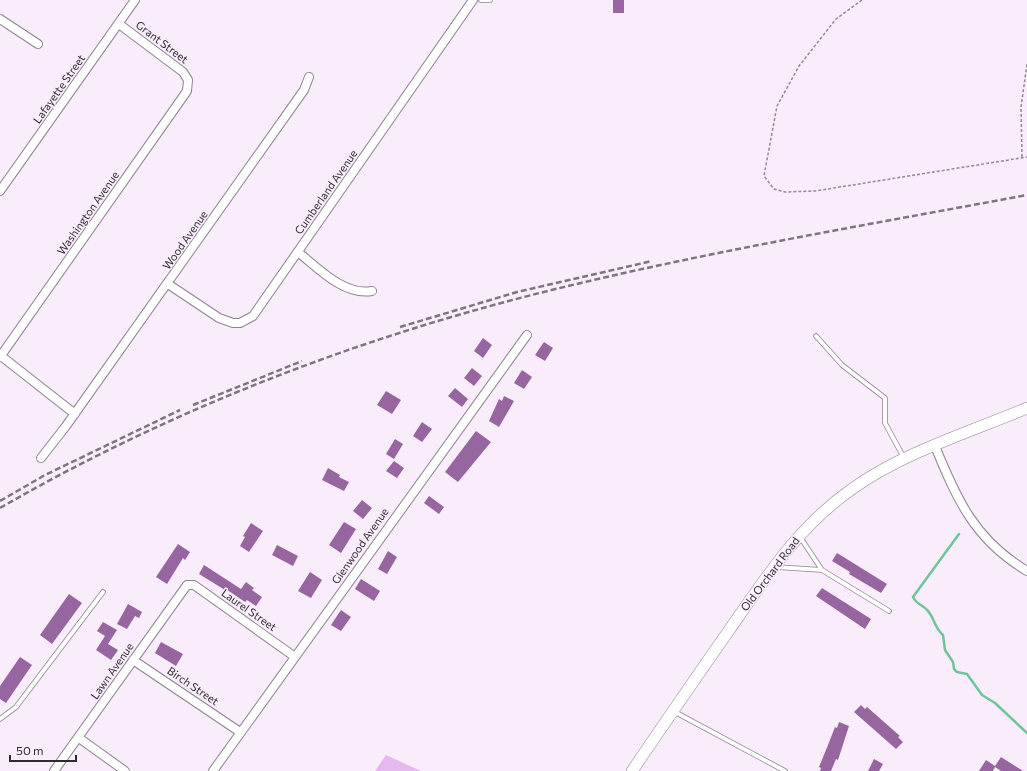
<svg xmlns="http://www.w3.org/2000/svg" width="1027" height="771" viewBox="0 0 1027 771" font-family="Commissioner,sans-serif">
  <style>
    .green { fill: #e5b9ed }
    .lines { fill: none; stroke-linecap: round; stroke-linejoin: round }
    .stream { stroke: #6fc499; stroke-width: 2.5 }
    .building { fill: #9765a0 }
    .lane-casing { stroke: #8d828f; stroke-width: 5.5 }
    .street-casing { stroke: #8d828f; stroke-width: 10 }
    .secondary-casing { stroke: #8d828f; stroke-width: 12 }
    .path { stroke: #918993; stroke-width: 1.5; stroke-dasharray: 3 2; stroke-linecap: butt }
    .lane { stroke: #fff; stroke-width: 4 }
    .street { stroke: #fff; stroke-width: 8 }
    .secondary { stroke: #fff; stroke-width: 11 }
    .rail { stroke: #7d757e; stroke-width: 2.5; stroke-dasharray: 6 3; stroke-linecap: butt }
    .labels { text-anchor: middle; stroke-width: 3; stroke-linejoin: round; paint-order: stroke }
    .street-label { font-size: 11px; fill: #2f2a30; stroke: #f9edfc }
  </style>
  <rect width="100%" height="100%" fill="#f9edfc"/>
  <path class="green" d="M386 755 421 771H375Z"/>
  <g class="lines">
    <path class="stream" d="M959 534 913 597C917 605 923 605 927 610 934 616 934 628 943 635L945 650 953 662 954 669 957 672 967 674 982 695 995 703 1027 733"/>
  </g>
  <path class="building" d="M613 0H624V13H613Z
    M483 338 492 345 483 358 474 351Z
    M544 342 553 348 545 361 535 355Z
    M472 368 482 376 474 386 464 378Z
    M522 370 532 377 524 389 514 383Z
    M455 388 468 399 462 407 448 396Z
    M386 391 401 400 392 414 377 405Z
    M504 396 514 401 499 427 489 421 499 399 502 401Z
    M422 422 432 429 422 442 413 436Z
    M476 431 491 442 458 482 445 472Z
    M395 439 403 444 394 459 386 454Z
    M394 461 404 468 397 478 386 471Z
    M328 468 340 475 339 477 349 482 344 491 322 480Z
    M429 496 444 507 439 514 424 503Z
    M362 500 372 508 363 519 353 511Z
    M344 522 356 529 341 553 329 545Z
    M251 523 263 531 249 552 240 546 245 537 243 536Z
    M178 544 190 552 185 560 183 558 167 584 156 577Z
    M277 545 298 556 293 566 272 555Z
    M388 551 397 557 387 574 378 569Z
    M837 553 887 584 881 593 849 574 850 572 832 561Z
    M204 565 241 589 246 582 254 588 252 590 262 597 256 606 247 600 245 602 226 589 225 590 199 574Z
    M310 572 322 580 311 598 298 591Z
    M361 579 380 591 374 601 355 589Z
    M822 588 871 619 865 629 816 596Z
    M69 594 82 603 52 644 40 635Z
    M128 604 142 612 139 618 135 616 127 629 117 624Z
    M341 610 351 617 341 631 331 625Z
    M103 622 117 630 108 644 118 650 111 660 96 650 105 636 97 631Z
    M161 642 183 654 176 666 155 653Z
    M20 657 32 665 6 703 0 699V686Z
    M861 705 865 709 867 707 900 736 898 737 903 742 896 749 854 712Z
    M839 722 849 726 838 760 836 759 831 771H820L821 768 819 767 828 745 835 727 837 728Z
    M1001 757 1023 771H1001L995 767 993 771H979L986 760 995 766Z
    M874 759 883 764 879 771H868Z"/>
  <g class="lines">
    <g class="lane-casing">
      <path id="lane" d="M481 0H490
        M816 336 842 365 885 398V423L904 458
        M800 537 822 570
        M776 567 822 570 889 611
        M673 711 785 771
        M0 719 16 707 103 592"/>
    </g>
    <g class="street-casing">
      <path id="street" d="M0 19 38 44
        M0 191 135 0
        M298 252C318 268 344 296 372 291
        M168 284 219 318 233 323H240L253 316 473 0
        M1 356 75 414
        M0 357 187 91 188 80 183 72 119 24
        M935 446C957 500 975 540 1027 571
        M41 458 66 426 304 90 309 77
        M133 660 240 732
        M79 738 125 771
        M54 771 187 585H194L295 657
        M213 771 527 335"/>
    </g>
    <g class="secondary-casing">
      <path id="secondary" d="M632 771C664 724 697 676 730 629 766 577 799 526 852 489 902 453 970 432 1027 408"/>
    </g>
    <path class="path" d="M862 0 836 19 799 66 777 106 764 176 774 189 785 192 815 191 1027 157
      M1022 157 1021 107 1027 64"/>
    <use href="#lane" class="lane"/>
    <use href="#street" class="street"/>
    <use href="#secondary" class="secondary"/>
    <path class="rail" d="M400 327 517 292 652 261
      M193 405 302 361
      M0 501 45 475 180 410
      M0 508C175 407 368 334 564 287 717 250 872 224 1027 195"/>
  </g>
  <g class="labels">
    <g class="street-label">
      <text transform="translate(162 42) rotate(37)" y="4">Grant Street</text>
      <text transform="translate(59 89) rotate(-55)" y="4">Lafayette Street</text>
      <text transform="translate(326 192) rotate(-55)" y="4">Cumberland Avenue</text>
      <text transform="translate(88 213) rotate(-55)" y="4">Washington Avenue</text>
      <text transform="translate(185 240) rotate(-55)" y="4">Wood Avenue</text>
      <text transform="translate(360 546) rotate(-55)" y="4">Glenwood Avenue</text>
      <text transform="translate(770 574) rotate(-53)" y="4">Old Orchard Road</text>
      <text transform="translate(249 610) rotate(35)" y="4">Laurel Street</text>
      <text transform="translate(112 671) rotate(-55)" y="4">Lawn Avenue</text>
      <text transform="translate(193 686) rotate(34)" y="4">Birch Street</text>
    </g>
  </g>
  <path d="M10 755v6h66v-6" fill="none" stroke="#2f2a30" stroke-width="2"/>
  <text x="16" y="755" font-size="12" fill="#2f2a30" stroke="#f9edfc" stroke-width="3" paint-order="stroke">50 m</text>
</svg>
